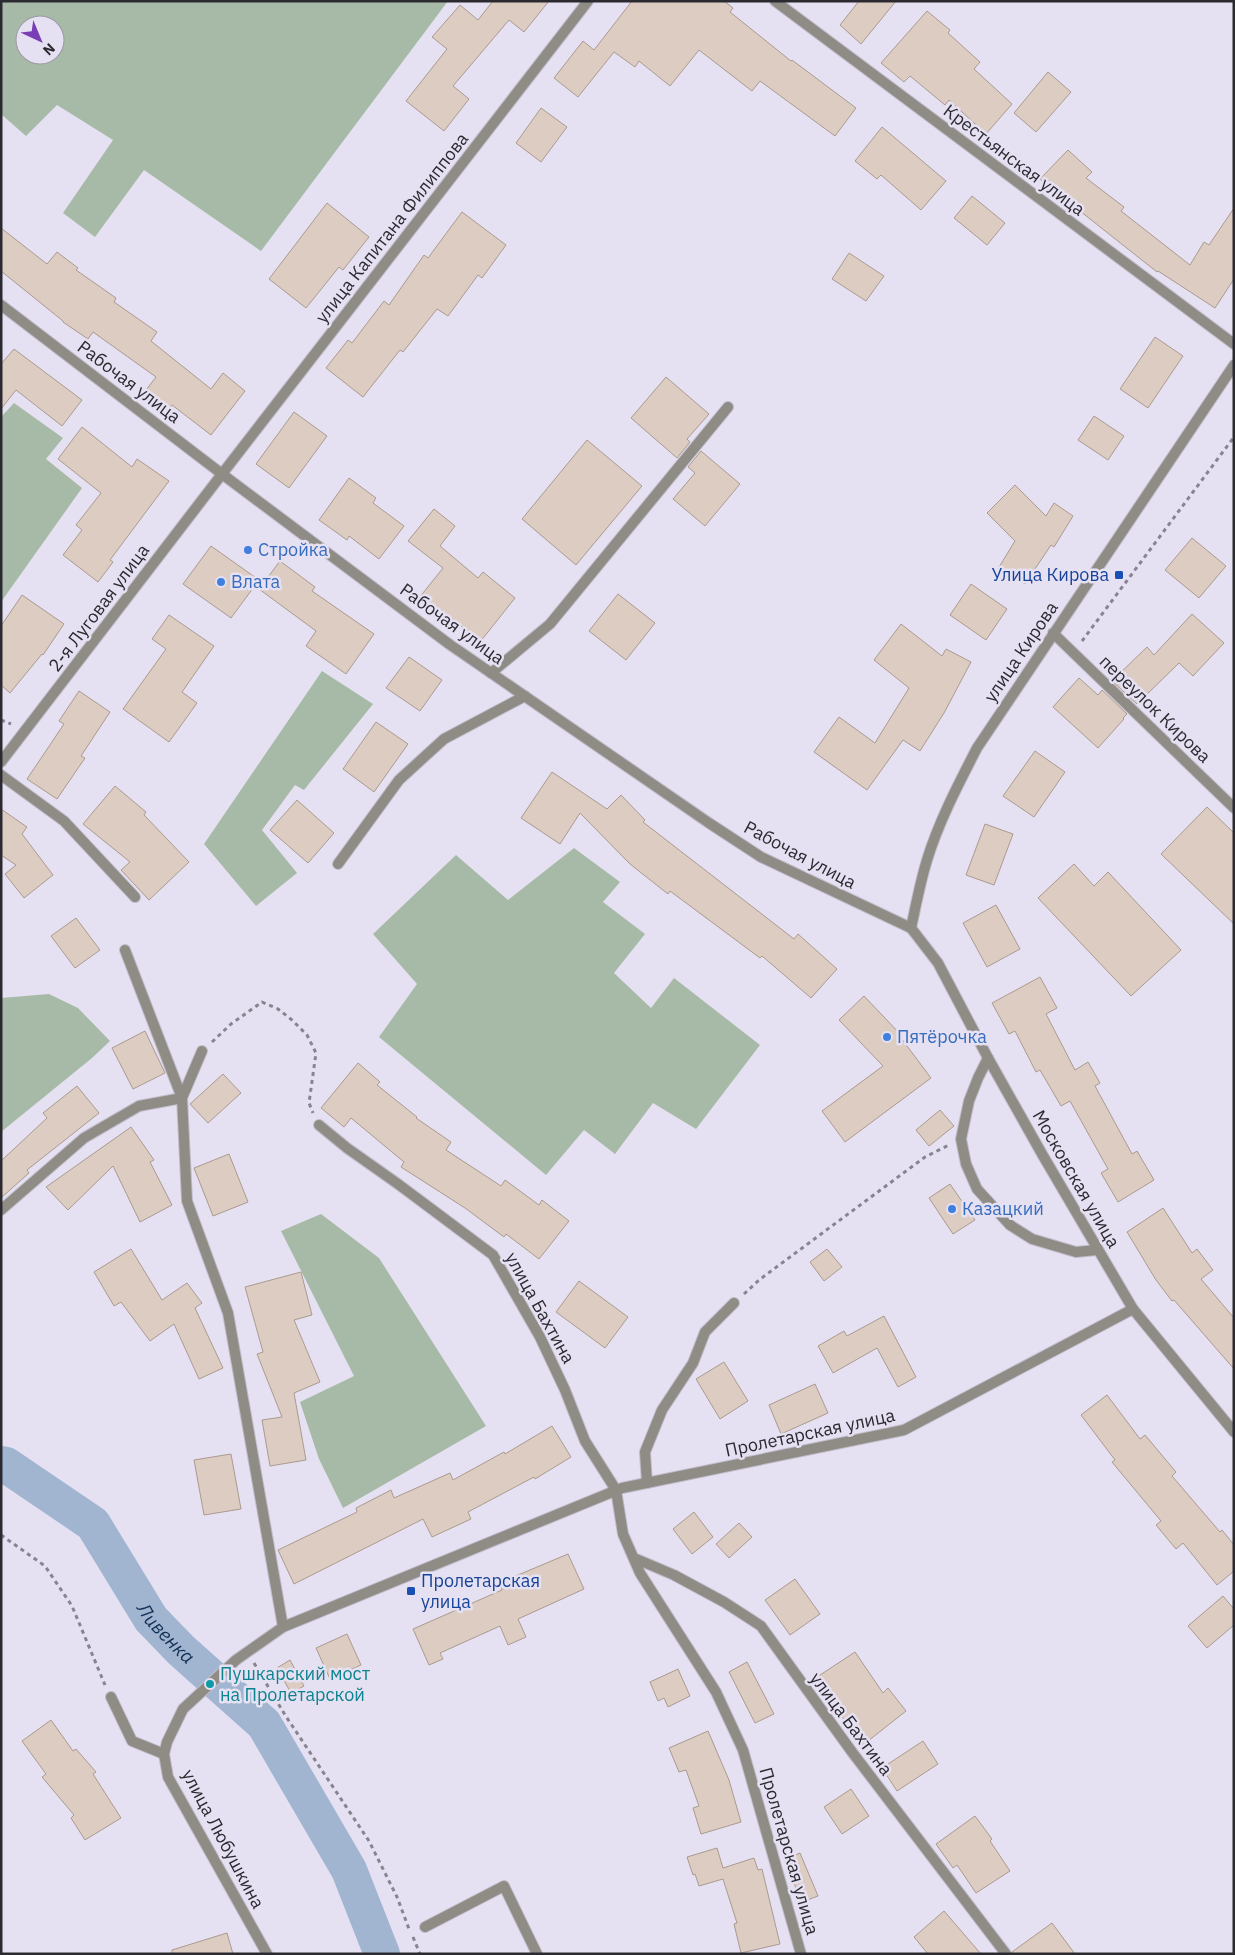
<svg xmlns="http://www.w3.org/2000/svg" width="1235" height="1955" viewBox="0 0 1235 1955" font-family="'IBM Plex Sans',sans-serif">
  <style>
    .green { fill: #a7baa7; fill-rule: evenodd }
    .lines { fill: none; stroke-linecap: round; stroke-linejoin: round }
    .river { stroke: #a1b5d1; stroke-width: 36 }
    .building { fill: #dcccc1; stroke: #aa9a90 }
    .service-casing { stroke: #c1bccb; stroke-width: 12 }
    .minor-casing { stroke: #c1bccb; stroke-width: 12 }
    .tertiary-casing { stroke: #c1bccb; stroke-width: 12 }
    .path { stroke: #87838f; stroke-width: 3; stroke-dasharray: 4 4; stroke-linecap: butt }
    .service { stroke: #8f8c85; stroke-width: 10 }
    .minor { stroke: #8f8c85; stroke-width: 10 }
    .tertiary { stroke: #8f8c85; stroke-width: 10 }
    .shop-dot { fill: #3f7fe0; stroke: #e6e1f2; stroke-width: 2 }
    .transit-dot { fill: #1a4fb4; stroke: #e6e1f2; stroke-width: 2 }
    .culture-dot { fill: #0f9aa8; stroke: #e6e1f2; stroke-width: 2 }
    .labels { text-anchor: middle; stroke-width: 5; stroke-linejoin: round; paint-order: stroke }
    .street-label { font-size: 18px; fill: #2c2a31; stroke: #e6e1f2 }
    .shop-label { font-size: 18px; fill: #366cbe; stroke: #e6e1f2; text-anchor: start }
    .transit-label { font-size: 18px; fill: #164399; stroke: #e6e1f2; text-anchor: end }
    .culture-label { font-size: 18px; fill: #0d838f; stroke: #e6e1f2; text-anchor: start }
    .water-label { font-size: 19px; font-style: italic; fill: #133056; stroke: #e6e1f2 }
  </style>
  <rect width="100%" height="100%" fill="#e6e1f2"/>
  <path class="green" d="M1 1H448L261 251 144 170 95 237 63 213 113 140 57 105 26 136 1 114ZM25 25H55V55H25Z
    M14 403 63 438 46 459 82 488 1 602V417Z
    M322 671 373 704 304 790 295 785 262 830 297 873 256 906 204 844Z
    M574 848 620 882 603 902 645 934 614 973 651 1008 674 978 760 1045 696 1129 653 1103 615 1154 584 1130 546 1175 379 1037 417 984 373 934 456 855 508 900Z
    M49 994 78 1008 110 1041 92 1058 1 1132V998Z
    M321 1214 379 1258 486 1426 343 1508 319 1459 300 1402 354 1376 281 1231Z"/>
  <g class="lines">
    <path class="river" id="s1" d="M1 1464 6 1465 93 1524 151 1619 181 1650 264 1724 349 1870 382 1954"/>
  </g>
  <path class="building" d="M493 1H549L524 32 509 20 453 86 469 99 444 131 406 101 447 49 432 37 460 5 478 20Z
    M632 1H724L733 8 730 12 791 61 792 60 856 108 835 136 760 81 752 91 699 50 670 86 639 61 635 67 614 52 578 97 554 78 583 41 594 50Z
    M859 1H896L861 44 840 25Z
    M927 11 950 30 948 33 980 62 974 69 1012 104 986 134 949 100 945 105 910 76 904 82 881 63Z
    M1048 72 1071 92 1036 132 1014 113Z
    M541 108 567 127 541 162 516 143Z
    M882 127 946 181 921 210 881 175 877 179 855 161Z
    M1068 150 1092 172 1086 178 1124 207 1121 211 1190 265 1204 242 1209 245 1234 208V279L1215 308 1158 271 1157 272 1066 200 1065 201 1040 179Z
    M972 196 1005 223 987 245 954 218Z
    M327 203 369 237 343 270 339 267 306 308 269 279Z
    M462 212 506 245 482 278 478 275 448 316 437 309 403 352 400 350 363 397 326 368 348 340 352 343 384 301 389 305 424 255 428 258Z
    M1 228 47 264 57 252 78 268 76 270 116 298 114 302 157 332 151 341 211 389 223 373 245 391 211 435 172 405 170 408 146 390 156 377 93 332 88 339 63 322V321L1 271Z
    M849 253 884 276 866 301 832 279Z
    M1155 337 1183 356 1148 408 1120 389Z
    M14 349 82 400 62 426 16 390 1 409V364Z
    M666 377 709 414 687 439 690 442 677 458 631 418Z
    M294 412 327 436 289 488 256 464Z
    M1094 416 1124 436 1108 460 1078 440Z
    M82 427 132 467 137 459 169 481 110 560 113 562 98 582 63 555 82 530 76 525 101 493 58 459Z
    M587 440 642 486 576 565 522 519Z
    M701 451 740 484 705 526 673 499 695 473 688 467Z
    M349 478 376 498 373 503 404 526 379 559 349 536 347 540 319 520Z
    M1015 485 1046 516 1054 503 1073 516 1054 547 1051 545 1025 584 999 567 1015 541 987 513Z
    M434 509 455 526 440 546 478 578 483 572 515 598 480 642 440 609 437 612 419 598 443 568 408 541Z
    M1192 538 1226 566 1199 598 1165 570Z
    M211 546 259 580 231 618 183 584Z
    M280 561 315 587 312 591 374 634 346 674 306 646 316 631 259 589Z
    M971 584 1007 609 986 640 950 615Z
    M618 594 655 623 626 660 589 631Z
    M22 595 64 624 43 655 42 654 10 693 1 685V626Z
    M1192 614 1224 643 1193 676 1179 663 1137 704 1112 681 1147 647 1154 655Z
    M169 615 214 646 182 692 197 703 169 742 123 709 166 649 152 639Z
    M901 624 942 656 946 649 971 662 944 713 920 751 903 740 867 790 814 752 839 717 875 743 909 688 874 660Z
    M409 657 442 680 420 711 386 688Z
    M1079 678 1098 695 1102 690 1127 714 1123 718 1124 719 1098 748 1053 707Z
    M79 691 110 712 81 756 85 758 57 799 27 779 64 724 59 721Z
    M376 722 408 744 374 792 343 769Z
    M1035 751 1065 772 1034 817 1003 796Z
    M552 772 607 809 621 795 645 820 643 822 794 939 798 934 837 969 811 998 762 956 760 958 670 891 668 894 630 864 580 813 560 844 521 818Z
    M115 786 146 812 144 815 189 862 149 900 121 870 130 862 83 824Z
    M297 800 334 833 308 863 270 830Z
    M1207 807 1234 833V924L1161 854Z
    M1 809 27 827 22 834 53 875 24 898 5 874 16 865 1 855Z
    M985 824 1013 834 994 885 966 875Z
    M1074 864 1094 886 1108 872 1181 950 1131 996 1038 898Z
    M996 905 1020 949 987 967 963 923Z
    M76 918 100 950 75 968 51 936Z
    M1040 977 1057 1008 1046 1014 1075 1070 1088 1062 1100 1083 1095 1086 1132 1154 1137 1151 1154 1180 1118 1202 1101 1173 1108 1169 1070 1101 1061 1106 1040 1070 1036 1072 1015 1031 1009 1034 992 1003Z
    M864 996 902 1036 901 1038 931 1078 845 1142 822 1111 883 1066 839 1020Z
    M145 1031 165 1073 133 1089 112 1048Z
    M358 1063 380 1082 377 1085 417 1117 416 1118 451 1142 446 1150 501 1186 505 1180 539 1205 542 1200 569 1221 539 1259 506 1234 504 1237 465 1208 401 1167 404 1162 351 1118 344 1127 321 1108Z
    M223 1074 241 1093 208 1123 190 1104Z
    M77 1086 99 1113 27 1170 29 1173 1 1198V1161L47 1118 43 1113Z
    M940 1110 954 1126 929 1146 916 1130Z
    M131 1127 154 1160 150 1162 172 1205 140 1222 113 1166 68 1210 46 1187Z
    M229 1154 248 1202 213 1216 194 1168Z
    M950 1184 975 1220 953 1234 929 1198Z
    M1163 1208 1192 1253 1197 1249 1213 1270 1201 1279 1234 1318V1369L1174 1300 1172 1301 1156 1280 1127 1232Z
    M131 1249 162 1300 187 1283 202 1303 195 1308 223 1368 199 1379 174 1324 150 1341 121 1302 114 1306 94 1272Z
    M827 1249 842 1267 824 1281 810 1262Z
    M301 1272 312 1315 294 1320 320 1382 294 1393 306 1460 270 1466 262 1420 282 1417 257 1354 263 1352 245 1287Z
    M579 1281 628 1317 605 1348 556 1312Z
    M884 1316 916 1377 898 1387 877 1348 833 1373 818 1346 844 1331 847 1336Z
    M724 1362 748 1401 720 1419 696 1379Z
    M815 1384 828 1413 781 1434 769 1405Z
    M1107 1395 1140 1439 1145 1435 1176 1472 1172 1476 1220 1532 1222 1530 1234 1545V1571L1217 1585 1183 1543 1176 1549 1156 1525 1161 1521 1112 1462 1115 1460 1081 1415Z
    M552 1426 571 1457 535 1479 534 1477 468 1512 471 1519 432 1537 423 1519 294 1584 278 1550 357 1512 356 1508 391 1490 394 1498 450 1473 453 1480 504 1452 505 1454Z
    M231 1454 241 1509 204 1515 194 1460Z
    M694 1512 713 1537 692 1554 673 1529Z
    M739 1523 752 1537 729 1558 716 1544Z
    M568 1554 584 1589 518 1619 526 1637 508 1645 500 1626 440 1653 443 1659 429 1665 413 1629 502 1590 499 1583Z
    M795 1579 820 1614 790 1635 765 1600Z
    M1223 1596 1234 1609V1625L1207 1648 1188 1626Z
    M347 1634 361 1665 330 1679 316 1648Z
    M855 1652 883 1693 888 1688 906 1711 863 1745 814 1679Z
    M290 1660 304 1686 291 1693 277 1668Z
    M747 1662 774 1714 755 1723 729 1672Z
    M678 1669 690 1696 668 1707 664 1698 658 1701 650 1682Z
    M51 1720 73 1751 76 1749 96 1772 93 1774 121 1818 85 1840 71 1818 74 1815 42 1777 46 1774 22 1741Z
    M708 1731 729 1780 741 1822 701 1834 693 1808 699 1806 686 1770 679 1772 669 1748Z
    M923 1741 938 1764 897 1791 882 1768Z
    M851 1789 869 1816 842 1834 824 1807Z
    M975 1816 992 1839 990 1841 1010 1871 976 1893 957 1865 953 1868 936 1844Z
    M717 1848 723 1868 754 1858 758 1870 762 1869 780 1944 741 1953 734 1924 737 1923 723 1879 699 1886 695 1874 693 1875 687 1857Z
    M800 1853 818 1896 802 1902 784 1860Z
    M944 1911 981 1954H928L914 1937Z
    M1052 1923 1075 1954H1013L1012 1952Z
    M227 1933 233 1954H172V1950Z"/>
  <g class="lines">
    <g class="service-casing">
      <path id="service" d="M491 673 550 624 728 407
        M1 775 64 821 135 897
        M338 864 399 780 444 739 525 696
        M125 950 182 1098
        M988 1058 978 1078 969 1101 961 1139 966 1164 977 1189 1010 1225 1032 1239 1076 1252 1097 1250
        M182 1098 202 1051
        M319 1125 347 1148 398 1184 493 1255 540 1337 565 1390 585 1441 616 1490
        M1 1210 84 1138 139 1106 182 1098
        M647 1483 645 1452 662 1410 693 1363 705 1332 734 1303
        M111 1697 132 1741 164 1754
        M425 1927 504 1886 537 1954"/>
    </g>
    <g class="minor-casing">
      <path id="minor" d="M775 1 1234 344
        M1053 633 1234 808
        M1 762 222 474 588 1
        M911 928C916 905 920 883 927 860 939 821 958 785 977 748L1234 365
        M182 1098 187 1201 228 1313 283 1627
        M616 1490 623 1534 640 1573 716 1692 743 1750 801 1954
        M634 1558 674 1575 724 1602 761 1626 852 1752 1006 1954
        M267 1954 168 1777 164 1754 167 1742 183 1709 236 1660 283 1627 622 1488 904 1430 1133 1309"/>
    </g>
    <g class="tertiary-casing">
      <path id="tertiary" d="M1 305 222 474 449 644 709 823 761 857 911 928 938 963 988 1058 1042 1154 1133 1309 1234 1432"/>
    </g>
    <path class="path" d="M1082 641 1234 437
      M1 720 11 724
      M212 1042 231 1024 262 1002 278 1009 292 1020 307 1035 316 1053 309 1103 313 1113
      M744 1294 759 1280 925 1157 949 1145
      M1 1535 45 1566 72 1606 105 1685
      M254 1663 285 1715 369 1841 397 1897 409 1929
      M413 1937 420 1954"/>
    <use href="#service" class="service"/>
    <use href="#minor" class="minor"/>
    <use href="#tertiary" class="tertiary"/>
  </g>
  <g class="shop-dot">
    <circle cx="248" cy="550" r="5"/>
    <circle cx="221" cy="582" r="5"/>
    <circle cx="887" cy="1037" r="5"/>
    <circle cx="952" cy="1209" r="5"/>
  </g>
  <g class="transit-dot">
    <rect x="1114" y="570" width="10" height="10" rx="2.5"/>
    <rect x="406" y="1586" width="10" height="10" rx="2.5"/>
  </g>
  <circle class="culture-dot" cx="210" cy="1684" r="5"/>
  <g class="labels">
    <g class="street-label">
      <text transform="translate(1014 160) rotate(37)" y="6">Крестьянская улица</text>
      <text transform="translate(392 228) rotate(-52)" y="6">улица Капитана Филиппова</text>
      <text transform="translate(129 382) rotate(37)" y="6">Рабочая улица</text>
      <text transform="translate(99 608) rotate(-53)" y="6">2-я Луговая улица</text>
      <text transform="translate(452 624) rotate(36)" y="6">Рабочая улица</text>
      <text transform="translate(1021 652) rotate(-56)" y="6">улица Кирова</text>
      <text transform="translate(1155 709) rotate(44)" y="6">переулок Кирова</text>
      <text transform="translate(800 855) rotate(28)" y="6">Рабочая улица</text>
      <text transform="translate(1076 1179) rotate(60)" y="6">Московская улица</text>
      <text transform="translate(540 1308) rotate(61)" y="6">улица Бахтина</text>
      <text transform="translate(810 1433) rotate(-12)" y="6">Пролетарская улица</text>
      <text transform="translate(851 1724) rotate(53)" y="6">улица Бахтина</text>
      <text transform="translate(223 1839) rotate(62)" y="6">улица Любушкина</text>
      <text transform="translate(789 1851) rotate(74)" y="6">Пролетарская улица</text>
    </g>
    <g class="shop-label">
      <text x="258" y="556">Стройка</text>
      <text x="231" y="588">Влата</text>
      <text x="897" y="1043">Пятёрочка</text>
      <text x="962" y="1215">Казацкий</text>
    </g>
    <g class="transit-label">
      <text x="1109" y="581">Улица Кирова</text>
      <text x="421" y="1587" text-anchor="start">Пролетарская<tspan x="421" dy="21">улица</tspan></text>
    </g>
    <g class="culture-label">
      <text x="220" y="1680">Пушкарский мост<tspan x="220" dy="21">на Пролетарской</tspan></text>
    </g>
    <g class="water-label">
      <text dy="7" stroke="none"><textPath href="#s1" startOffset="242">Ливенка</textPath></text>
    </g>
  </g>
  <rect width="1235" height="1955" fill="none" stroke="#2c2a31" stroke-width="5"/>
  <g transform="translate(40 40) rotate(136)"><circle r="24" fill="#e6e1f2" stroke="#9c98a5"/>
  <path d="M0-4L9 19L0 12L-9 19Z" fill="#7a3eb4"/>
  <text y="-8" font-size="14" font-weight="bold" text-anchor="middle" fill="#2c2a31">N</text>
  </g>
</svg>
